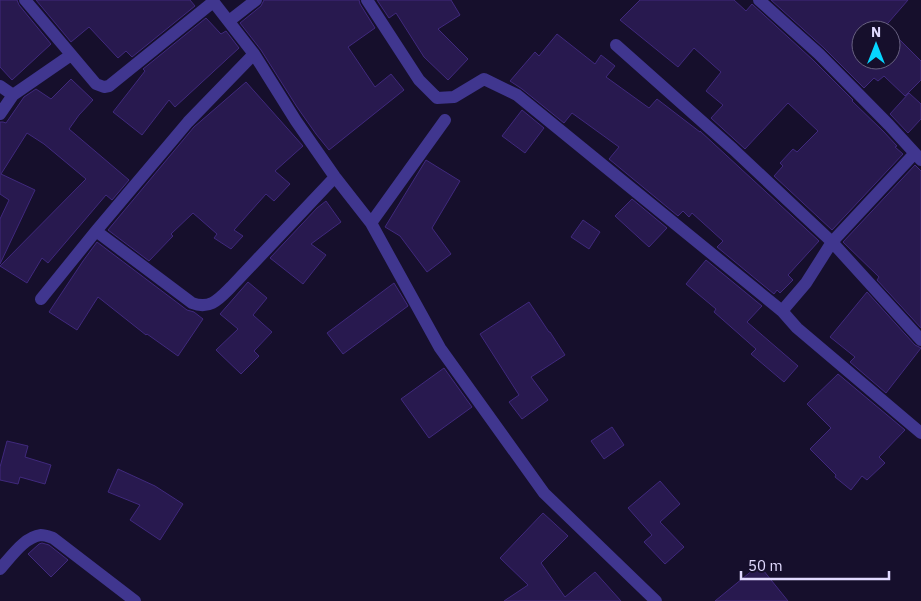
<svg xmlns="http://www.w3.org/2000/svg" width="921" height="601" viewBox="0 0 921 601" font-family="'IBM Plex Sans',sans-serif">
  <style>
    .building { fill: #28194f; stroke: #40297d }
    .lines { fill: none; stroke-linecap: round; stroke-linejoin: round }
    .street { stroke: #40368f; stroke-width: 12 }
  </style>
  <rect width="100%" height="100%" fill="#160f2c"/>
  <path class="building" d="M0 0H17L19 5 51 44 12 80 0 67Z
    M36 0H190L195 6 132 57 126 51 118 58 89 27 71 42Z
    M264 0H359L360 4 375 28 348 47 375 87 391 74 404 90 329 150 316 134 297 107 261 50 240 23 261 6Z
    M377 0H451L460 15 438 29 468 59 448 80 424 57 396 13 389 18Z
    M640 0H734L746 11 752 4 813 60 853 100 852 101 883 131 897 146 895 147 903 154 832 230 774 176 783 166 780 163 793 149 797 152 818 131 788 103 745 149 711 118 723 105 706 91 721 72 694 48 678 67 620 20Z
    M771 0H908L882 30H861V60H891V31L921 61V80L905 96 884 76 878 81 874 78 864 88 824 48Z
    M206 18 220 33 221 34 226 31 239 48 175 107 169 100 142 135 113 112 145 71 143 69Z
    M557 34 595 64 601 55 615 66 606 77 649 108 657 99 700 132V131L819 241 788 275 793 280 780 293 777 290 774 294 717 247 723 241 692 213 689 217 683 211 678 216 609 159 619 147 572 113 564 123 522 89 510 81 535 52 539 56Z
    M71 79 93 100 79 115 69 129 129 180 112 200 106 195 48 263 42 258 27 283 0 266 86 179 44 144 27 133 1 174 35 190 0 264V219L9 200 0 194V122H3L6 123 24 97 36 89 51 99Z
    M246 82 303 146 275 171 290 184 274 201 266 194 234 230 243 236 231 249 214 238 217 234 193 213 171 234 173 236 149 261 108 230 194 127Z
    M909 93 921 104V119L908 133 890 114Z
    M522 110 544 128 525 153 502 136Z
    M426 160 460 181 432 228 451 254 427 272 400 236 385 227Z
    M915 165 921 171V328L877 280 879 277 843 242Z
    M632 199 667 228 649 247 615 216Z
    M326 201 341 222 311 244 326 255 303 284 270 258 317 208Z
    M583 220 600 232 589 249 571 237Z
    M97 242 187 310 194 312 203 319 178 356 147 334 146 335 98 297 77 330 49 312 83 261Z
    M706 260 762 306 747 322 798 366 784 382 751 354 756 349 714 312 716 309 686 284Z
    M248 282 267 298 253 315 272 332 254 351 259 356 241 374 216 350 238 329 220 314Z
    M394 283 408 306 343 354 327 333Z
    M867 292 915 345 921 348 886 393 850 362 855 357 830 337Z
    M529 302 549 332H550L565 355 531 377 548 400 522 419 509 402 519 395 480 334Z
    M444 368 472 407 429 438 401 399Z
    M838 374 905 430 879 457 885 463 867 480 862 476 851 490 835 477 836 475 810 449 831 428 807 404Z
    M612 427 624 445 604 459 591 441Z
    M7 441 28 446 25 457 51 465 45 484 20 477 18 484 0 480V467Z
    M118 469 155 486 183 504 160 540 130 520 140 505 108 492Z
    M660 481 680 504 660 522 684 547 665 564 644 542 652 535 628 508Z
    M543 513 568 536 541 563 565 597 595 572 621 601H504L528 585 500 558Z
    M42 543 49 545 68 560 51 577 28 554 39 544Z
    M759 565 788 601H715Z"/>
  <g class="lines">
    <path class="street" d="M25 0 96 84 104 87 109 86 213 2
      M212 0 254 54 296 121 335 177 371 223 440 348 544 493 656 601
      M367 0 419 80 437 98 454 97 484 79 517 95 782 311 797 328 921 433
      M759 0 819 54 889 125 921 160
      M229 21 256 0
      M616 45 733 149 832 242 921 340
      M0 86 13 95
      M0 114 13 95 71 55
      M371 223 445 120
      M96 231 192 303C210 310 219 299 231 287L335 177
      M41 299 96 231 188 122 254 54
      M782 311 806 283 832 242 914 154
      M0 569C11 557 24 537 41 535 45 535 50 537 53 538L135 601"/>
  </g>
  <g transform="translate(876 45)"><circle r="24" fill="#160f2c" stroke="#676080"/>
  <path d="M0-4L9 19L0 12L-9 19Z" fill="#06d5ff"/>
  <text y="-8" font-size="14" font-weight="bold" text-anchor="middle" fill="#e1daff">N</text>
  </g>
  <path d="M741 571v8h148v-8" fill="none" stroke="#e1daff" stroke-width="2.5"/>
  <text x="748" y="571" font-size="15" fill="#e1daff" stroke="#160f2c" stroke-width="4" paint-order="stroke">50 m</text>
</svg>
